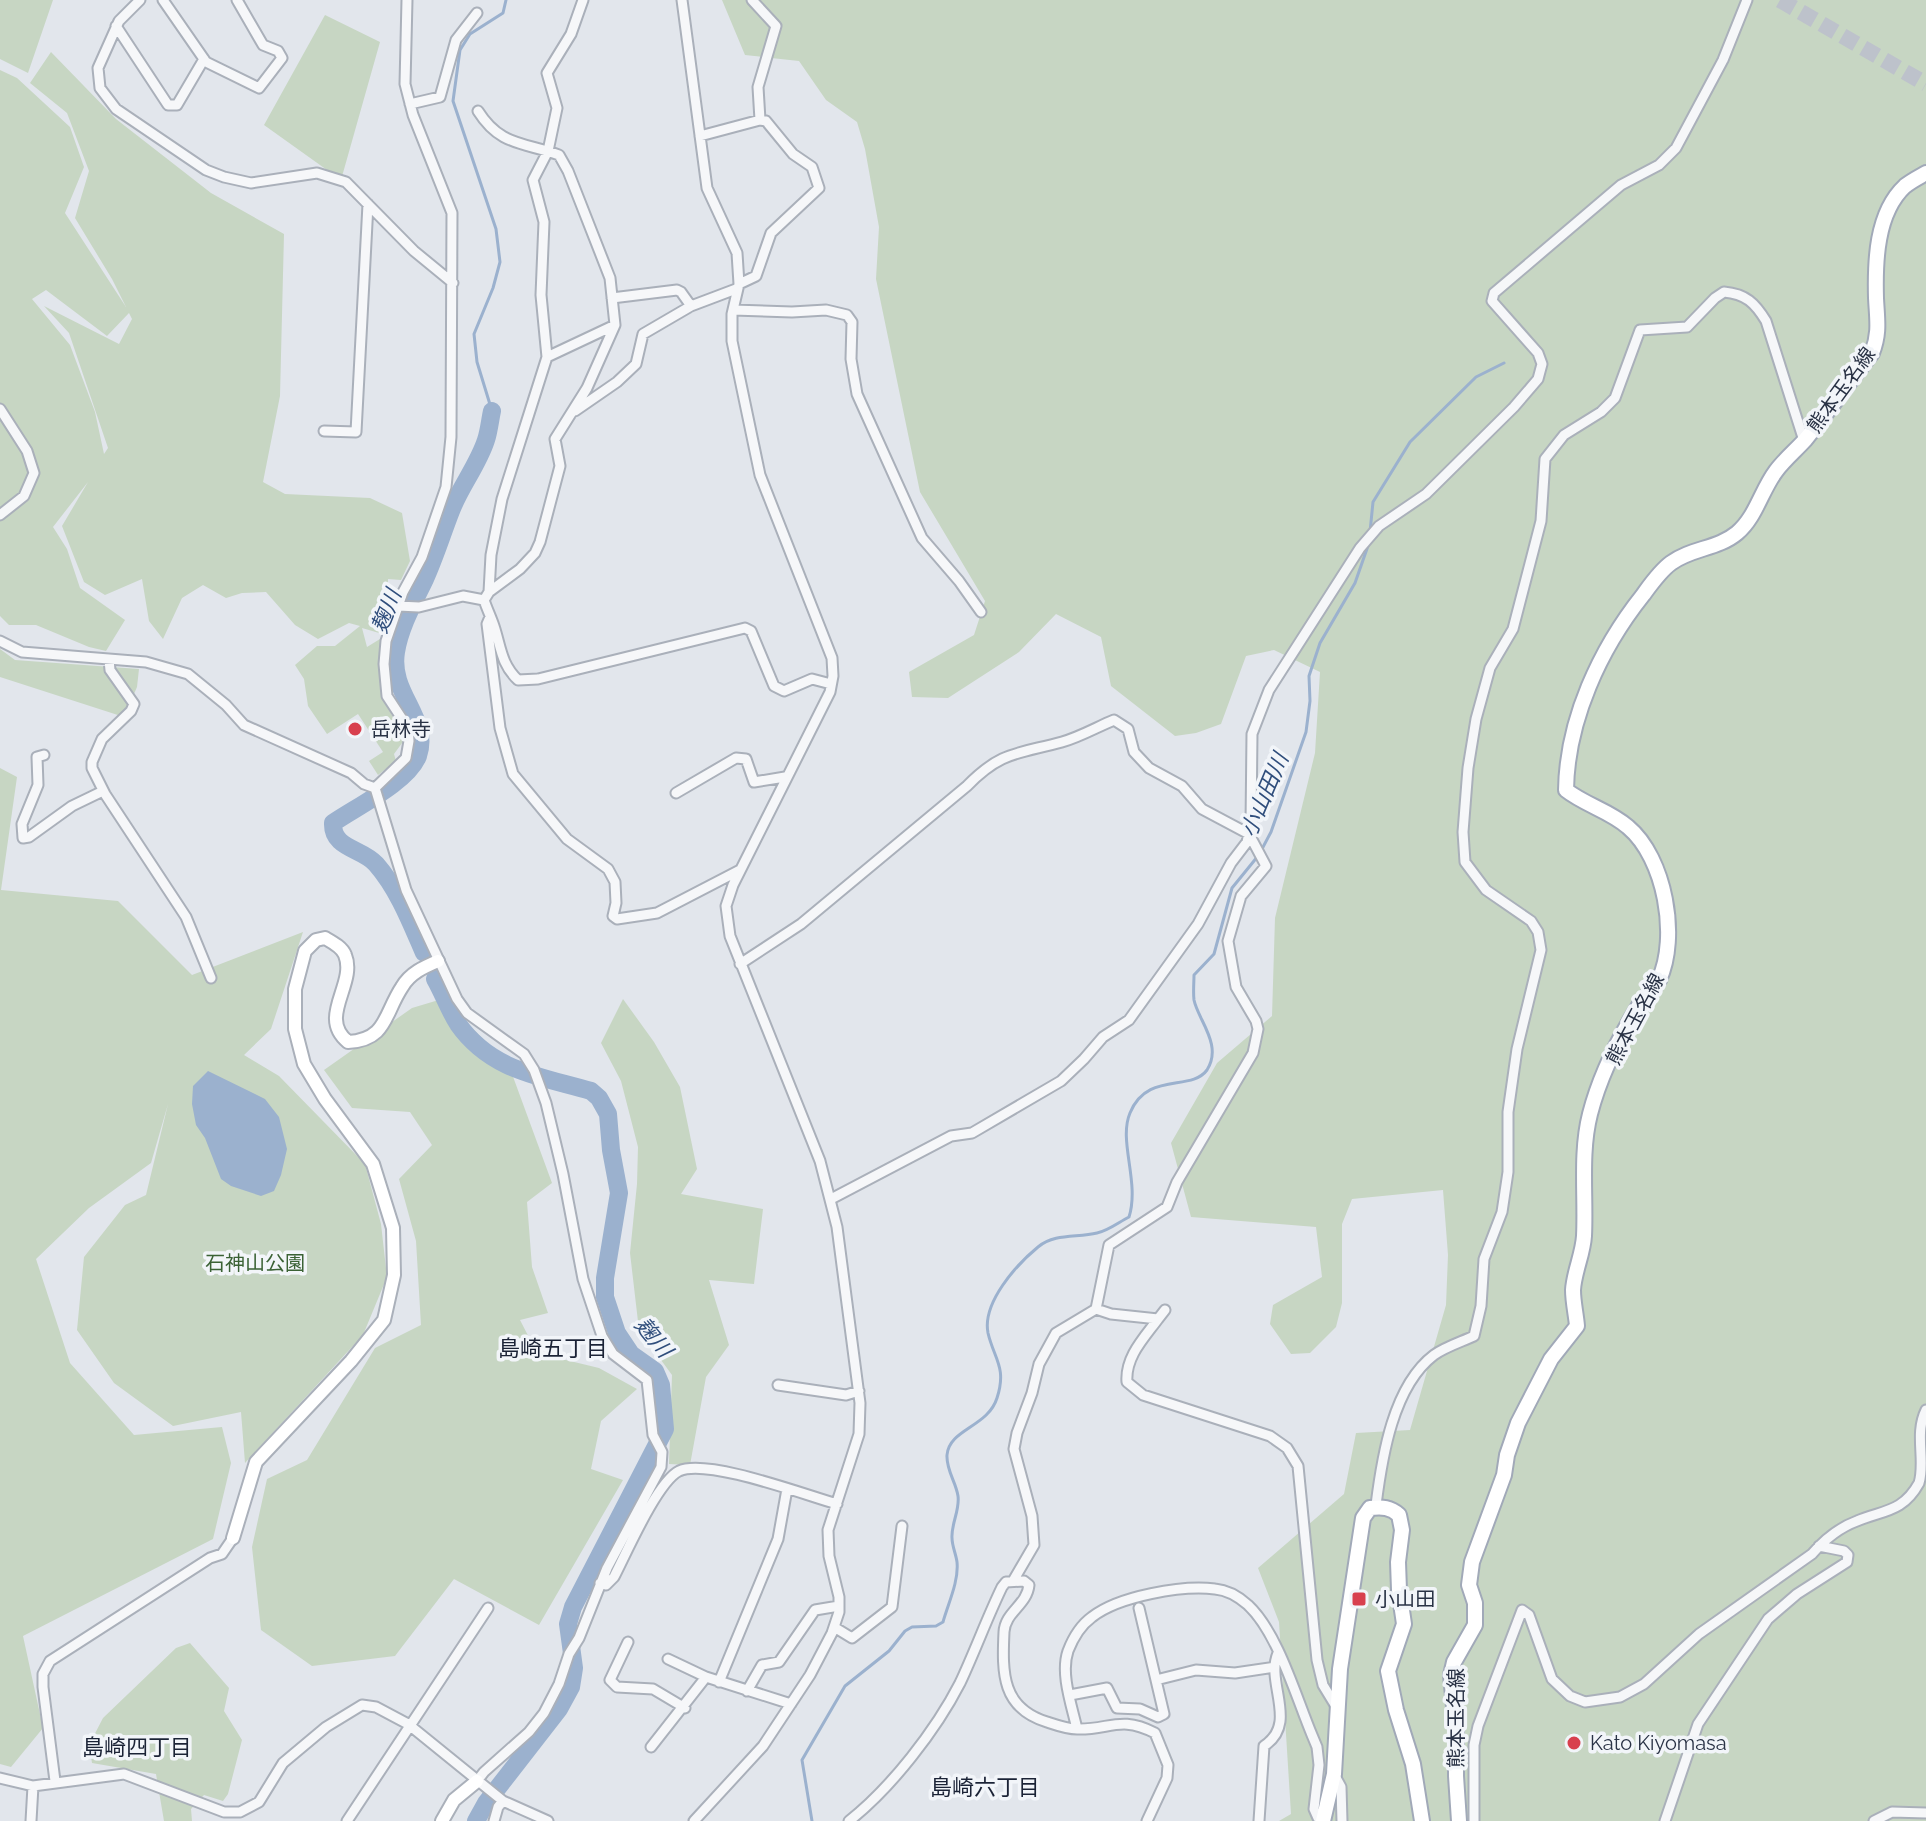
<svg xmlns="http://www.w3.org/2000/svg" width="1926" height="1821" viewBox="0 0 1926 1821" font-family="Raleway,'Noto Sans JP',sans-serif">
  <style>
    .green { fill: #c7d6c3; fill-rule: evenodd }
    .water { fill: #9bb1ce }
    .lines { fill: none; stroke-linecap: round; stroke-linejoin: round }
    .stream { stroke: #9bb1ce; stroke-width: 3 }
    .river { stroke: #9bb1ce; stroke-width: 18 }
    .highway-tunnel { stroke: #bdc2cb; stroke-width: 16; stroke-dasharray: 16 8; stroke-linecap: butt }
    .street-casing { stroke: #aab0ba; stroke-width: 13 }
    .secondary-casing { stroke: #aab0ba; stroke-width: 16 }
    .primary-casing { stroke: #a1a9b8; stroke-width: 18 }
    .street { stroke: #f6f7f9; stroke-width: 9 }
    .secondary { stroke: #fff; stroke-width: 12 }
    .primary { stroke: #fff; stroke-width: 14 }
    .poi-dot { fill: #d8404e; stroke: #f2f5f9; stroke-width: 3 }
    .labels { text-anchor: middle; stroke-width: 7; stroke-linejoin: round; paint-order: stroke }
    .street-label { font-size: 20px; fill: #293245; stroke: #f2f5f9 }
    .poi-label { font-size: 20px; fill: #293245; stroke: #f2f5f9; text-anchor: start }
    .park-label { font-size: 20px; fill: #3b6235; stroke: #f2f5f9 }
    .water-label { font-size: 22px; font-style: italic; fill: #304e7c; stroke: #f2f5f9 }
    .neighbourhood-label { font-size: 22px; fill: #1b2336; stroke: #f2f5f9 }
  </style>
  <rect width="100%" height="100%" fill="#e2e6ec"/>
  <path class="green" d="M0 0H53L28 73 0 59Z
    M722 0H1926V1821H1279L1291 1814 1279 1622 1258 1568 1344 1494 1356 1433 1410 1430 1446 1305 1448 1255 1443 1190 1352 1199 1342 1224V1303L1336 1327 1310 1353 1291 1354 1270 1324 1273 1305 1322 1277 1316 1227 1191 1217 1171 1143 1217 1063 1272 1016 1275 918 1315 753 1320 672 1274 650 1246 656 1221 724 1196 733 1175 736 1111 686 1101 637 1056 614 1019 652 948 698 912 697 909 672 974 635 985 601 920 492 876 279 879 227 865 149 857 122 826 100 799 61 745 55Z
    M325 15 380 42 341 180 264 125Z
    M51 52 116 119 211 193 284 234 280 396 263 482 285 494 370 498 402 513 410 561 401 580 388 579 386 635 362 628 367 647 380 639C380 685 381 699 405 739L394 754 396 761 378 775 369 761 383 752 358 714 327 734 308 706 304 679 295 665 317 646H335L360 626 349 623 318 639 295 625 266 592 242 593 226 598 203 585 182 598 163 639 149 621 142 579 105 595 84 582 62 526 88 482 53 527 67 549 80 588 125 620 106 651 89 647 36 625H9L0 616V70L17 78 70 127 84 167 65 213 126 307 112 279 75 218 89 171 67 113 30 83ZM46 290 107 336 129 313 132 319 119 344 44 306 69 333 108 448 104 454 95 412 70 345 32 299Z
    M0 649 15 660 139 669 137 687 124 717 0 677Z
    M0 768 17 777 1 890 118 901 192 975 303 932 271 1029 244 1055 279 1076 365 1164 381 1224 387 1277 363 1335 245 1463 241 1412 173 1426 114 1383 77 1330 84 1257 125 1205 146 1195 168 1104 151 1163 89 1208 36 1259 70 1363 134 1435 222 1427 231 1463 213 1539 23 1636 43 1728 11 1767 0 1764Z
    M442 999 508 1063 552 1183 527 1202 532 1267 548 1313 520 1320 537 1353 599 1368 637 1389 601 1421 591 1469 623 1480 539 1625 454 1579 395 1656 312 1666 261 1630 252 1547 267 1479 307 1460 375 1348 421 1325 416 1241 399 1179 432 1145 410 1112 352 1108 324 1070 412 1008Z
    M623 999 654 1042 680 1087 697 1169 681 1194 763 1209 754 1284 709 1280 729 1345 706 1377 690 1465 669 1464 672 1375 639 1330 630 1253 637 1184 638 1147 621 1081 601 1043Z
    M190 1643 229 1688 224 1711 242 1740 228 1794 223 1801 204 1795 191 1809 192 1821H164L156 1774 92 1763 89 1745 103 1718 176 1648Z"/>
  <path class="water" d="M208 1071 265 1099 279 1117 287 1149 281 1175 274 1191 261 1196 231 1186 221 1179 205 1138 196 1125 192 1104 193 1086Z"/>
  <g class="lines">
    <path class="stream" d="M492 411 477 362 474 334 493 288 500 262 496 229 453 101 460 50 470 34 503 13 506 0
      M1370 532 1373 502 1410 442 1476 377 1504 363
      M1262 849 1271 832 1306 732 1310 701 1309 676 1320 643 1355 583 1369 543
      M812 1821 802 1760 845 1686 889 1651 905 1631 912 1627 936 1626 943 1622C948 1604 959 1581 957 1562 956 1554 952 1546 952 1538 951 1524 960 1510 958 1496 956 1482 946 1470 947 1455 949 1429 988 1427 997 1398 1007 1367 994 1359 988 1333 982 1303 1016 1265 1038 1247 1055 1233 1077 1238 1097 1233 1108 1231 1119 1222 1129 1217 1140 1182 1118 1141 1130 1113 1147 1071 1191 1092 1207 1070 1223 1045 1198 1020 1194 1000 1193 992 1194 983 1194 975L1214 954 1232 888 1258 856"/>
    <path class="river" d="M424 953C411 923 398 889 376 864 362 848 332 849 333 823 356 807 408 782 418 756 431 718 389 694 396 652 400 627 414 602 425 579 435 557 442 534 451 511 460 487 478 465 486 440 489 431 490 420 492 411
      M435 979C443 993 449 1010 458 1024 491 1071 540 1076 591 1091L599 1098 608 1114 611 1150 619 1193 605 1278V1297L617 1333 631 1354 655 1371 661 1385 665 1429 573 1607 568 1624 574 1668 571 1687 559 1709 486 1803 476 1821"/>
    <path class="highway-tunnel" d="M1780 0 1926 84"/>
    <g class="street-casing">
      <path id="street" d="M140 0 119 21 98 68 100 88 116 109 206 170 224 177 251 183 317 173 346 182 414 251 453 283
        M163 0 206 62 259 88 282 58 278 51 263 45 237 0
        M682 0 707 188 737 253 739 284 732 314V341L760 475 832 658 833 676 830 692 733 885 726 906 730 936 820 1161 837 1227 860 1403 859 1434 828 1530 829 1556 839 1597V1612L832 1633 810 1675 763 1746 694 1821
        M752 0 776 26 758 87 760 120
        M116 26 168 105H177L204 59
        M410 104 440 97 456 40 477 13
        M478 111C500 146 523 142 559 155L568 171 610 278 615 325 587 388 555 439 560 466 540 542 535 553 520 569 489 592 484 600
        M700 136 760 120 766 121 793 154 812 167 819 188 771 233 756 276 739 284
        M612 298 677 290 681 292 691 306
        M733 310 792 312 826 310 847 315 852 322 851 359 857 394 922 538 959 581 981 612
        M547 357 615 325
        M0 409 27 451 34 473 24 496 0 515
        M575 411 617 382 636 364 643 334 691 306 736 289
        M324 431 356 432 368 204
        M489 592 491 555 502 499 547 357 541 295 544 222 533 180 548 151 557 108 547 73 571 34 583 0
        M484 600C487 609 491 617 494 626 501 647 501 664 518 680L538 679 745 628 751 631 774 686 784 691 812 679 831 684
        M398 606 419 607 463 596 484 600
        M490 617 487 624 500 728 513 774 567 839 608 869 615 882 616 903 613 916 617 919 657 913 740 870
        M0 641 22 652 146 662 188 674 226 705 244 725 351 773 364 784 375 788 406 890 457 999 467 1013 524 1054 534 1070 546 1103 563 1174 583 1279 602 1336 613 1354 647 1380 653 1435 662 1452 661 1467 607 1568 579 1638 569 1654 559 1684 544 1713 529 1732 484 1772 477 1781
        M109 660 110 670 134 704 131 711 102 739 92 762V768L105 794 186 917 211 978
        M44 755 37 757 38 785 22 824 23 838 29 837 72 806 103 791
        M375 788 406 758 409 741 408 728 387 696 384 664 386 641 403 592 422 557 446 487 451 437 452 213 413 115 405 84 407 0
        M676 793 736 758 746 759 754 782 785 777
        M740 964 801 924 967 786C1001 751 1018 754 1062 742 1080 737 1097 727 1114 720L1128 729 1134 752 1149 768 1182 786 1202 809 1249 834 1266 866 1241 896 1228 941 1236 987 1256 1021 1258 1029 1253 1053 1177 1182 1167 1207 1109 1245 1096 1309
        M831 1199 951 1136 972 1133 1061 1081 1084 1059 1103 1037 1129 1020 1198 924 1231 863 1247 842 1251 824 1252 734 1269 690 1360 548 1379 526 1426 494 1514 407 1538 379 1542 364 1538 353 1492 301 1494 293 1621 185 1659 165 1676 148 1723 60 1747 0
        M1158 1319C1144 1338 1125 1357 1127 1382L1143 1395 1270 1436 1287 1448 1298 1466 1317 1660 1323 1685 1337 1708
        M778 1385 846 1395 859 1391
        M1370 1508 1376 1505C1382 1457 1393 1386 1434 1355 1445 1347 1461 1342 1474 1336L1481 1306 1484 1259 1502 1212 1508 1172V1112L1517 1049 1541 950 1538 932 1531 921 1486 890 1465 862 1463 832 1468 768 1476 719 1490 668 1513 629 1541 521 1545 459 1564 435 1601 412 1615 398 1640 330 1687 327 1715 298 1724 292C1746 294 1755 303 1766 321L1804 441
        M1013 1581 1034 1545 1032 1516 1014 1449 1017 1433 1032 1393 1039 1364 1056 1333 1096 1309 1111 1314 1158 1319 1165 1310
        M600 1583 606 1585 614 1577C626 1554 657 1482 679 1471 707 1458 805 1495 837 1504
        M834 1627 852 1638 892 1607 902 1526
        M628 1642 610 1680 617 1687 653 1689 685 1708
        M668 1659 706 1677 791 1704
        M1156 1680 1196 1670 1235 1673 1275 1667
        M719 1682 778 1539 787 1489
        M747 1691 762 1665 779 1662 815 1610 839 1606
        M1070 1695 1107 1688 1117 1708 1140 1709 1158 1717 1164 1714 1139 1608
        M1077 1729C1072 1706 1060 1674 1068 1651 1073 1638 1081 1625 1092 1617 1119 1596 1182 1585 1215 1589 1227 1590 1239 1597 1248 1605 1278 1633 1296 1697 1312 1735L1317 1747 1319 1765 1314 1809 1318 1818 1322 1821
        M651 1747 706 1677
        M1334 1774 1341 1787 1342 1821
        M0 1778 33 1786 124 1774 224 1812H240L259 1802 283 1763 326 1727 362 1705 376 1707 408 1724 503 1801 548 1821
        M55 1781 43 1687V1674L50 1661 210 1558 222 1554 233 1538
        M31 1821 33 1786
        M347 1821 488 1608
        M494 1821 498 1807 503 1801
        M849 1821C891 1788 936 1730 960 1683 975 1651 987 1618 1002 1587L1006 1582 1024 1581 1029 1585C1027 1605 1005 1612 1004 1632 1002 1674 1002 1708 1047 1722 1056 1725 1067 1729 1077 1729 1110 1730 1120 1715 1155 1733L1168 1765 1167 1778 1147 1821
        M1259 1821 1264 1746C1299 1723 1265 1683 1278 1653
        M1474 1821V1745L1478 1726 1522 1610 1529 1615 1552 1679 1570 1696 1585 1702 1620 1697 1644 1684 1699 1634 1812 1554C1825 1539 1838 1528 1857 1521 1884 1510 1903 1512 1919 1483 1926 1461 1914 1434 1926 1410
        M1665 1821 1698 1724 1768 1619 1797 1594 1847 1562 1848 1555 1844 1551 1819 1546
        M1874 1821 1892 1812 1926 1813"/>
    </g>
    <g class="secondary-casing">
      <path id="secondary" d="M233 1538 256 1462 351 1361 384 1320 394 1275 393 1228 373 1164 325 1099 304 1064 295 1029V989L305 951 316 940 325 938C332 942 342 947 345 955 357 984 317 1017 348 1042 387 1040 384 1014 402 987 410 973 424 967 438 961
        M442 1821 454 1800 477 1781"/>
    </g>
    <g class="primary-casing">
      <path id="primary" d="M1323 1821 1334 1774 1340 1669 1363 1518 1370 1508C1383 1507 1390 1507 1399 1515L1402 1530 1398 1562 1399 1590 1404 1624 1388 1671 1396 1710 1413 1764 1422 1821
        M1459 1821 1456 1776V1728L1451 1675 1454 1662 1475 1625V1603L1469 1585 1472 1562 1504 1475 1507 1455 1518 1423 1551 1359 1577 1326C1576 1314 1573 1302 1573 1290 1574 1272 1583 1254 1584 1236 1586 1197 1580 1153 1590 1114 1599 1079 1618 1040 1637 1009 1643 998 1654 990 1659 980 1679 937 1665 858 1628 827 1610 811 1585 805 1566 790 1567 720 1600 649 1643 595 1651 584 1660 571 1671 563 1691 548 1718 549 1737 533 1756 517 1761 491 1776 471 1784 460 1795 451 1805 440 1828 412 1849 382 1872 353 1880 333 1877 319 1876 298 1875 262 1876 213 1905 186 1911 181 1919 177 1926 173"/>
    </g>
    <use href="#street" class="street"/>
    <use href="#secondary" class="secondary"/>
    <use href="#primary" class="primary"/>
  </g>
  <g class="poi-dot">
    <circle cx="355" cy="729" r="8"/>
    <rect x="1351" y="1591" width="16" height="16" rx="4"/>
    <circle cx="1574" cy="1743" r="8"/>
  </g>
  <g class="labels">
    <g class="street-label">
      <text transform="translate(1841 390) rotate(-54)" y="7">熊本玉名線</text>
      <text transform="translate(1635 1019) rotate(-62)" y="7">熊本玉名線</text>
      <text transform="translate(1456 1718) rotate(-90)" y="7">熊本玉名線</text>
    </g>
    <g class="poi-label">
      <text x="371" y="736">岳林寺</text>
      <text x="1375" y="1606">小山田</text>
      <text x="1590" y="1750">Kato Kiyomasa</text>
    </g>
    <g class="park-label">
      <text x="255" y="1270">石神山公園</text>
    </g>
    <g class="water-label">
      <text transform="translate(386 611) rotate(-69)" y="8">麹川</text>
      <text transform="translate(1264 795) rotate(-67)" y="8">小山田川</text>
      <text transform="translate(654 1337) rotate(50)" y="8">麹川</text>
    </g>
    <g class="neighbourhood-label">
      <text x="553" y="1356">島崎五丁目</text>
      <text x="137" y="1755">島崎四丁目</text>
      <text x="985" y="1795">島崎六丁目</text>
    </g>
  </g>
</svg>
